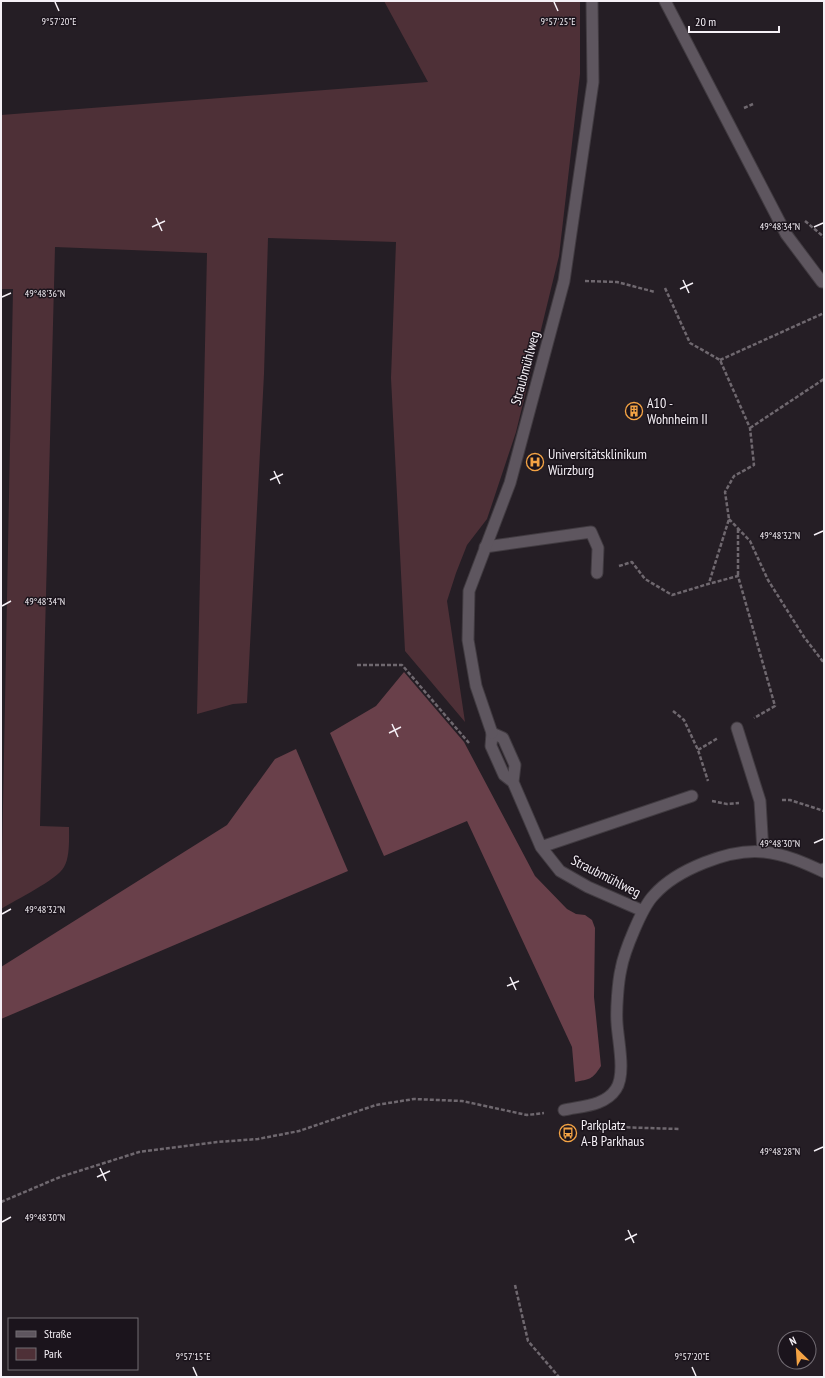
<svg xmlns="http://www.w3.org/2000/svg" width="825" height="1378" viewBox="0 0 825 1378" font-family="'PT Sans Narrow',sans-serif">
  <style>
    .green { fill: #4e3037 }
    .forest { fill: #69404a }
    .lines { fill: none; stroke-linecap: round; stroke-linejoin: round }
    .service-casing { stroke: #413b41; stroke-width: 13 }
    .minor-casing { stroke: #413b41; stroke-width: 13 }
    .path { stroke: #6f686f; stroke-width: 2.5; stroke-dasharray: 4 2; stroke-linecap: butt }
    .service { stroke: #5e565f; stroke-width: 11 }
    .minor { stroke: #5e565f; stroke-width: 11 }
    .ticks { fill: none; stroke: #f5f0f6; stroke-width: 1.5 }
    .labels { text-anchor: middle; stroke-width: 3; stroke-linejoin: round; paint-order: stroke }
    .street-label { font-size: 14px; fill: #f5f0f6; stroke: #1b141c }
    .poi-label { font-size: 14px; fill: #f5f0f6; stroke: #1b141c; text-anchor: start }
    .ticks-label { font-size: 10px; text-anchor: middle; fill: #f5f0f6; stroke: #1b141c; stroke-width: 3; stroke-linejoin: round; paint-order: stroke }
  </style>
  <rect width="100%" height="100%" fill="#251e25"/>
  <path class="green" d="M384 1H580V74L559 256 516 432 487 519 467 545 456 573 447 601 465 722 405 651 391 378 396 242 268 238 264 374 247 703 233 704 197 714 207 253 55 247 40 826 69 827C69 839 70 857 64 867 57 880 15 900 1 909L13 289H1V115L428 82Z"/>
  <path class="forest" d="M404 672 464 742 535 876 567 909 576 914 585 915 592 920 595 928 594 997 601 1066C592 1080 590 1079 575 1082L572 1047 467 821 384 856 330 733 376 706Z
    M296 749 348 871 1 1019V967L227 825 275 759Z"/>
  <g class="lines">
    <g class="service-casing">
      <path id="service" d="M665 1 786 234 822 282H824
        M485 547 591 532 598 548 597 573
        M737 728 760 801 763 852
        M513 782 504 775 491 746 492 733 503 738 515 765 513 782 541 847 560 871 588 887 643 911
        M541 847 692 796
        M564 1110C582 1106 605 1106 616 1089 626 1074 618 1041 617 1023 616 1010 618 982 621 969 624 952 642 907 654 895 676 870 730 848 764 852 785 854 805 863 824 872"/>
    </g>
    <g class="minor-casing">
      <path id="minor" d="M492 733 476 686 468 640 469 591 510 483 564 281 593 82 592 1
        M823 871 824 869"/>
    </g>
    <path class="path" d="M744 108 753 104
      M805 221 824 237
      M585 281 617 282 655 292
      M665 288 690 343 720 360 750 428 754 465 734 476 725 492 729 519 709 583
      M720 360 824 313
      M750 428 824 379
      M729 519 750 541 768 580 804 637 824 663
      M738 529V576
      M619 566 632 562 645 579 672 595 708 584 738 576 775 706 754 718
      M357 665H402L469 743
      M673 711 684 720 698 750 708 781
      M698 750 718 738
      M782 800H790L824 811
      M712 801 727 804 739 803
      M591 1128 600 1130 616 1127 680 1129
      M1 1202 60 1177 139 1152 217 1142 258 1139 299 1131 376 1105 414 1099 462 1101 527 1115 544 1113
      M515 1285 528 1341 559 1377"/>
    <use href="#service" class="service"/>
    <use href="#minor" class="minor"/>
  </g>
  <path class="ticks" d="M55 2 59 11M554 2 558 11M156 218 162 231M152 227 165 221M814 227 823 223M683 280 689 293M680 289 693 283M2 297 11 293M274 471 280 484M270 480 283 474M814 535 823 531M2 606 11 601M392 724 398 737M389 733 401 727M814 843 823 839M2 914 11 909M510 977 516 990M507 986 519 981M814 1151 823 1147M100 1168 106 1181M97 1177 110 1171M2 1222 11 1217M628 1230 634 1243M625 1240 637 1234M193 1367 197 1376M692 1367 696 1376"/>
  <defs>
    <g id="building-ring" transform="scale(0.9)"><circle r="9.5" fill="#1b141c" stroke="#f4a344" stroke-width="1.5"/><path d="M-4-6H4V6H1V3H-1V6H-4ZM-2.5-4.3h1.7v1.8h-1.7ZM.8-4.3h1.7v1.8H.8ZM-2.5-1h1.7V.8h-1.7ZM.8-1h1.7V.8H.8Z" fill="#f4a344"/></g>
    <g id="hospital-ring" transform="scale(0.9)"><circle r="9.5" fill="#1b141c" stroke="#f4a344" stroke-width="1.5"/><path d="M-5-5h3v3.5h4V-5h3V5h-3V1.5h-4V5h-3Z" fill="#f4a344"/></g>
    <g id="bus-ring" transform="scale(0.9)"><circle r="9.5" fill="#1b141c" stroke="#f4a344" stroke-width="1.5"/><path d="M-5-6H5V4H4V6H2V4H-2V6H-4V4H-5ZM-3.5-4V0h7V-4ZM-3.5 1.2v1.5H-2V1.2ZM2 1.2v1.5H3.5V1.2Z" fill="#f4a344"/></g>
  </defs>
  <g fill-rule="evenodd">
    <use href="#building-ring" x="634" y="411"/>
    <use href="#hospital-ring" x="535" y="462"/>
    <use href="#bus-ring" x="568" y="1133"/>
  </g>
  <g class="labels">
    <g class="street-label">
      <text transform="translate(525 368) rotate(-75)" y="5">Straubmühlweg</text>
      <text transform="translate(606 876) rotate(27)" y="5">Straubmühlweg</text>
    </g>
    <g class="poi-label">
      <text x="647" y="408">A10 -<tspan x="647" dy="16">Wohnheim II</tspan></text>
      <text x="548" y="459">Universitätsklinikum<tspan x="548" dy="16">Würzburg</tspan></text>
      <text x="581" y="1130">Parkplatz<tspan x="581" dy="16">A-B Parkhaus</tspan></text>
    </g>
  </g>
  <g class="ticks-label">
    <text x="59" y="25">9°57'20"E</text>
    <text x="558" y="25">9°57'25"E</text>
    <text x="780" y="230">49°48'34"N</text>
    <text x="45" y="297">49°48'36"N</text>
    <text x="780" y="539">49°48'32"N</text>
    <text x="45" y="605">49°48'34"N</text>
    <text x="780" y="847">49°48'30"N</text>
    <text x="45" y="913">49°48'32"N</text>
    <text x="780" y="1155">49°48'28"N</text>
    <text x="45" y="1221">49°48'30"N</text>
    <text x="193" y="1360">9°57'15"E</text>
    <text x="692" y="1360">9°57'20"E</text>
  </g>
  <rect width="825" height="1378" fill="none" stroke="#f5f0f6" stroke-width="4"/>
  <rect x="8" y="1318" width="130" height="52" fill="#1b141c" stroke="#726c73"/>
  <rect x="16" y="1331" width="20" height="6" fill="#5e565f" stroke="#726c73"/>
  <text x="44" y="1338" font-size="12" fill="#f5f0f6">Straße</text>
  <rect x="16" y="1348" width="20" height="12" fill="#4e3037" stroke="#726c73"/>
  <text x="44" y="1358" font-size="12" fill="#f5f0f6">Park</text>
  <g transform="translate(797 1350) rotate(335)"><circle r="19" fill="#1b141c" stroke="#726c73"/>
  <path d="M0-3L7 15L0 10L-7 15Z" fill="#f4a344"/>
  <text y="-6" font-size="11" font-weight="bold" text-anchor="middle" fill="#f5f0f6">N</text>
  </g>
  <path d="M689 26v6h90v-6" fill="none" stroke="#f5f0f6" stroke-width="2"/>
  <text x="695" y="26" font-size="12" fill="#f5f0f6" stroke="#1b141c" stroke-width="3" paint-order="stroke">20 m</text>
</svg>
